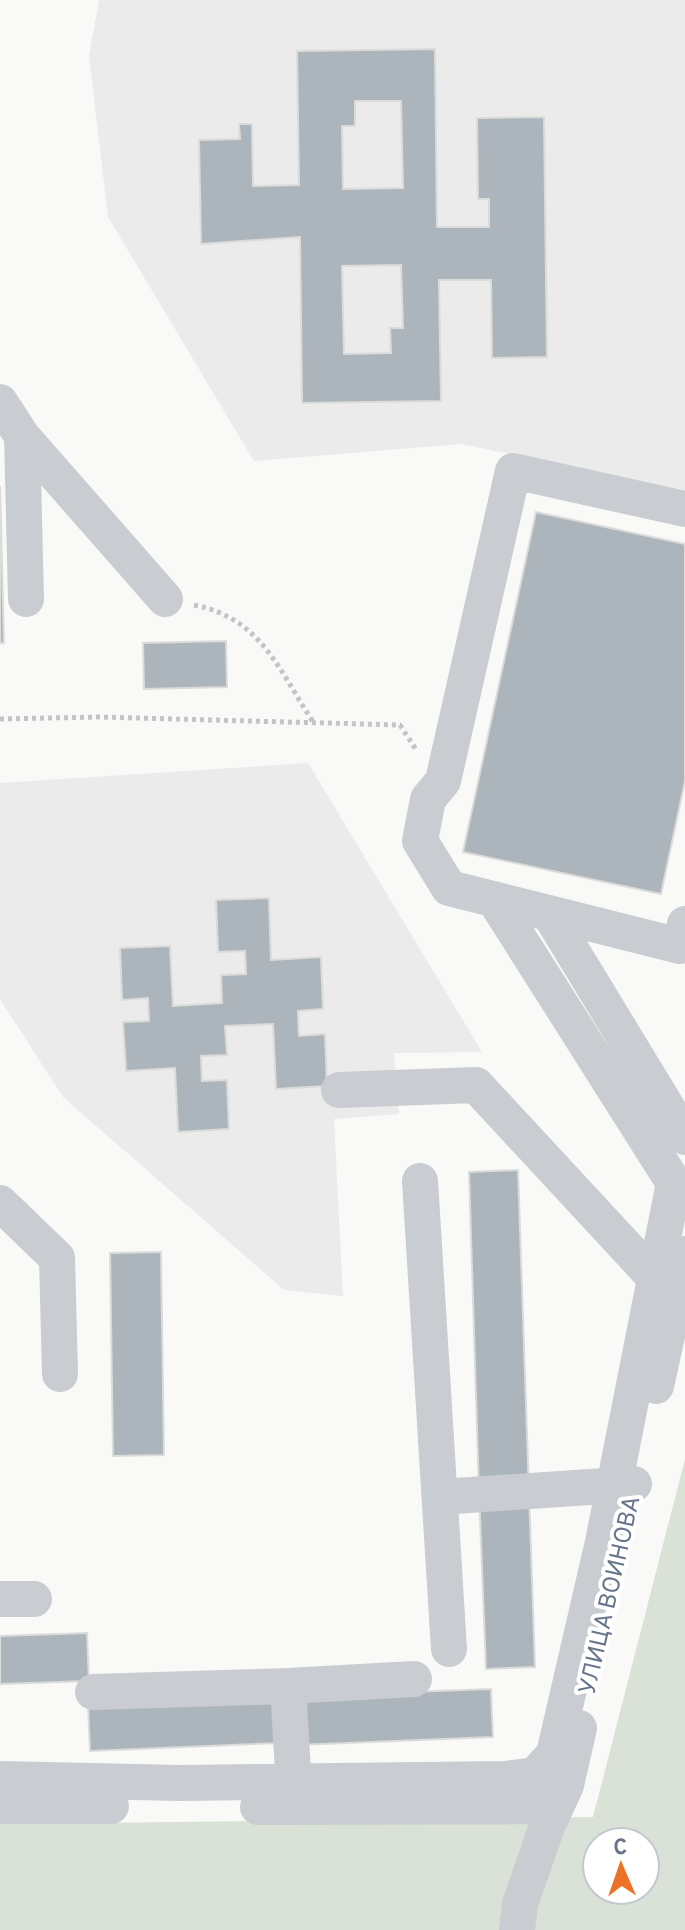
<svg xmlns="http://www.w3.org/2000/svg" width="685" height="1930" viewBox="0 0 685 1930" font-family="Overpass,sans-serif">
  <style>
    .built { fill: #eaebea }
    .green { fill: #dae2d8; fill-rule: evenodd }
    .building { fill: #adb5bc; stroke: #dbdcd9; stroke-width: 2; fill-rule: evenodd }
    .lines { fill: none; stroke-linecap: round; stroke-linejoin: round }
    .path { stroke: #c3c4c7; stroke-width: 5; stroke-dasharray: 4 4; stroke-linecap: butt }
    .minor { stroke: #c9ccd0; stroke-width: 36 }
    .labels { text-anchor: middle; stroke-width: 8; stroke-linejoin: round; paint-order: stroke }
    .street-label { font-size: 24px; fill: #67758a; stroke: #fff }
  </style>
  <rect width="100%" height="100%" fill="#f9faf7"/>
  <path class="built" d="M99 0H685V490L461 444 254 461 108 217 89 56Z
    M308 763 482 1052 394 1053 399 1114 334 1119 343 1296 284 1290 63 1097 0 999V783Z"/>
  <path class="green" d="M685 1459V1930H0V1824L593 1817ZM597 1842H645V1890H597Z"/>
  <path class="building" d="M435 49 437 227H489V199H478L477 118 544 117 547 357 492 358 491 280H439L441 401 302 403 300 237 201 244 199 140 240 139 239 124H252L253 186 299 185 297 51ZM355 101H401L403 188 343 189 342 126H355ZM401 265 403 328H390L391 353 344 354 342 266Z
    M0 486 4 643H0Z
    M536 512 685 544V781L661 894 463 852Z
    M226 641 227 687 144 689 143 643Z
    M269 898 271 960 321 957 323 1009 298 1011 299 1036 325 1034 327 1086 276 1089 273 1024 225 1026 227 1055 201 1056 202 1081 227 1080 229 1129 178 1132 175 1068 126 1071 123 1022 149 1021 148 998 122 1000 120 948 170 946 173 1006 222 1003 221 975 246 974 245 951 218 952 216 900Z
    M518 1170 529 1491 479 1493 469 1172Z
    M161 1252 164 1455 113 1456 110 1253Z
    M529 1491 535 1667 486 1669 479 1493Z
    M87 1633 89 1681 0 1684V1636Z
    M491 1689 493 1737 298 1745 296 1696Z
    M278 1698 280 1743 90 1751 88 1705Z"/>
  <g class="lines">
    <path class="path" d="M194 605C261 618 279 670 313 722
      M0 719 99 717 400 725 417 751"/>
    <path class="minor" d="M0 402 22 436 26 599
      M22 436 165 599
      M685 509 513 471 443 781 428 799 420 841 449 888 680 946 685 924
      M549 913 685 1137
      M339 1090 476 1085 666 1290
      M420 1181 449 1649
      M0 1203 57 1258 60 1374
      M656 1386 685 1254
      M440 1497 634 1484
      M0 1599H34
      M288 1686 414 1679
      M93 1692 288 1686 295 1805
      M0 1779 180 1783 505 1779 535 1775 554 1754 603 1542 674 1183 494 899
      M0 1806H111
      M258 1807 556 1806
      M517 1930 520 1904 546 1829 566 1785 579 1728"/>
  </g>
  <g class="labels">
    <g class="street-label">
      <text transform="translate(609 1595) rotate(-77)" y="8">УЛИЦА ВОИНОВА</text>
    </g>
  </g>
  <g transform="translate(621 1866) rotate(358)"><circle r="38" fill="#ffffff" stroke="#c2c8d0" stroke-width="2"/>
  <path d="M0-6L14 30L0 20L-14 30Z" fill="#eb7226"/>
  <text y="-12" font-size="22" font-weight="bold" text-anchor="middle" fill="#67758a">С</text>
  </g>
</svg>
